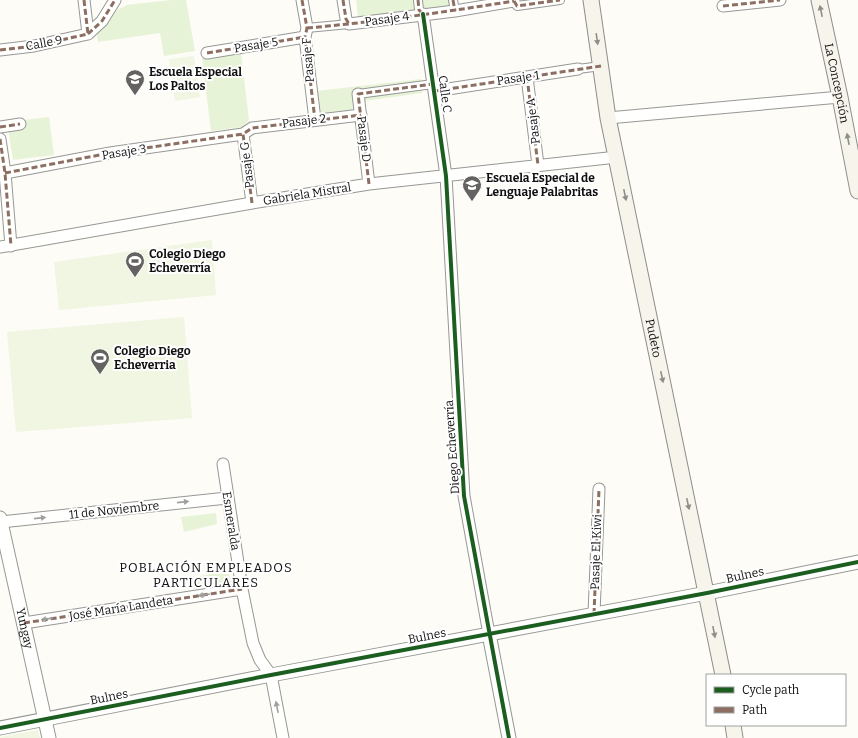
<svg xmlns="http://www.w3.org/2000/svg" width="858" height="738" viewBox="0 0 858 738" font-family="Bitter,serif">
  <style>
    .green { fill: #e7f3d7 }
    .pitch { fill: #f0f6e1 }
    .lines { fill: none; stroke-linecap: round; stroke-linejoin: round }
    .pedestrian-casing { stroke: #979795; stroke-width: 10 }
    .minor-casing { stroke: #979795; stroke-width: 13 }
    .tertiary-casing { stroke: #979795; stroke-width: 15 }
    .secondary-casing { stroke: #8e8d8b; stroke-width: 17 }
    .pedestrian { stroke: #fffffe; stroke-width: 8 }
    .minor { stroke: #fffffe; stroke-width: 11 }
    .tertiary { stroke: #fffffe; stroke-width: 13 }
    .secondary { stroke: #f6f4eb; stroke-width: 15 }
    .quiet { stroke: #8d6e63; stroke-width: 3; stroke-dasharray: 6 3; stroke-linecap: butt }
    .cycleway-casing { stroke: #fff; stroke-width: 6 }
    .cycleway { stroke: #1b5e20; stroke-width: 4 }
    .oneway { fill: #8f8e89 }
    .oneway2 { fill: #a0a09f }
    .labels { text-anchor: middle; stroke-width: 4; stroke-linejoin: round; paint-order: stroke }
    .street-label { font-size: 12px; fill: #111; stroke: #fff }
    .poi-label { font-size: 12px; font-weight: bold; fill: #111; stroke: #fff; text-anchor: start }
    .neighbourhood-label { font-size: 13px; letter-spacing: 1px; fill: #111; stroke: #fff }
  </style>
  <rect width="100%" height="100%" fill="#fdfcf7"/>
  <path class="green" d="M171 0H186L195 51 164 56 160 33 98 42 97 35 109 22 117 10 127 5Z
    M356 0H413L415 10 358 17Z
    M420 0H452L453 7 422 10Z
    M241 53 249 120 242 127 211 131 202 58Z
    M421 79 422 93 357 102V110L320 116 317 91Z
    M49 117 54 155 13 160 7 122Z
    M216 513 217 524 184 532 181 517Z
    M228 570 231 582 193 589 191 578Z"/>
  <path class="pitch" d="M194 56 200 97 175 101 169 59Z
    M212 240 216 295 59 310 54 262Z
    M184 317 192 418 16 432 7 332Z
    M38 730 40 738H0V737Z"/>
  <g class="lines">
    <g class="pedestrian-casing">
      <path id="pedestrian" d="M418 0 419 10 423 14
        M453 0 455 11
        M514 1 517 6 560 0
        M307 28 349 24
        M578 69 601 66
        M358 94 433 84"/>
    </g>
    <g class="minor-casing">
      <path id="minor" d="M84 0 88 34
        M302 0 307 28 305 37 315 120
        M343 0 346 19 349 24 455 11 514 1 513 0
        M723 6 780 0
        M423 14 446 176 464 496 489 634
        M88 34 102 21 115 0
        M0 50 34 46 88 34
        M207 53 305 37
        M527 77 538 165
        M435 91 578 69
        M358 94 369 184
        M608 118 840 97
        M0 127 20 124
        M0 139 5 173 11 246
        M5 173 110 153 243 134
        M252 203 243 134 252 128 361 115
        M0 247 252 203 369 184 617 157
        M223 464 242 589 253 643 260 660 271 675 283 738
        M1 522 227 498
        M594 614 599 489
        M24 623 242 589"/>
    </g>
    <g class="tertiary-casing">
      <g id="tertiary">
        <path id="s1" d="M0 518 49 738"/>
        <path d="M489 634 509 738"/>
        <path d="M0 728 271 675 707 593 858 562"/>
      </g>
    </g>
    <g class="secondary-casing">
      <g id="secondary">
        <path id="s2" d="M591 0 608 118 723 675"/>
        <path id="s3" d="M819 0 840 97 858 191"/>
        <path d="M733 725 735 738"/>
      </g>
    </g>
    <use href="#pedestrian" class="pedestrian"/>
    <use href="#minor" class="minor"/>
    <use href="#tertiary" class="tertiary"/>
    <use href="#secondary" class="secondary"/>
    <path class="quiet" d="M84 0 88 34
      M302 0 307 28 305 37 315 120
      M343 0 346 19 349 24
      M418 0 419 10 423 14
      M453 0 455 11
      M514 1 517 6 560 0
      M723 6 780 0
      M307 28C376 22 445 12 514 1
      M88 34 102 21 115 0
      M0 50 34 46 88 34
      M207 53 305 37
      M527 77 538 165
      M435 91 601 66
      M0 127 20 124
      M0 139 5 173 11 246
      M5 173 110 153 243 134
      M369 184 358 94 433 84
      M252 203 243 134 252 128 361 115
      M594 614 599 489
      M24 623 242 589"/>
    <g class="cycleway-casing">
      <path id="cycleway" d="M423 14 446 176 464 496 509 738
        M0 728 271 675 707 593 858 562"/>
    </g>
    <use href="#cycleway" class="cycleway"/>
  </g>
  <defs><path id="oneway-solid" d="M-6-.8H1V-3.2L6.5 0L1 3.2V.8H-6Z"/></defs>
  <g class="oneway">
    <use href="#oneway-solid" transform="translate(821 11) rotate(-102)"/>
    <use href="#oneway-solid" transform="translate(597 39) rotate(82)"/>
    <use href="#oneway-solid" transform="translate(848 139) rotate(-101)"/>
    <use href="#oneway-solid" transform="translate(625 195) rotate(78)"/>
    <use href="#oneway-solid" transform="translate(662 377) rotate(78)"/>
    <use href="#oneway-solid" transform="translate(688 504) rotate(78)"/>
    <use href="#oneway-solid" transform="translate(714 632) rotate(79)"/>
  </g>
  <g class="oneway2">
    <use href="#oneway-solid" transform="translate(183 502) rotate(-6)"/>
    <use href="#oneway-solid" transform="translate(40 518) rotate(-6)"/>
    <use href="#oneway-solid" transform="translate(204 595) rotate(171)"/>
    <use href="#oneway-solid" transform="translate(47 619) rotate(171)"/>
    <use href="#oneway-solid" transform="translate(277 707) rotate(-101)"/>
  </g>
  <defs>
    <g id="school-pin" transform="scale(1)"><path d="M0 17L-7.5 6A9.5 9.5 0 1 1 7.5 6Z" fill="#646362" stroke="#fff"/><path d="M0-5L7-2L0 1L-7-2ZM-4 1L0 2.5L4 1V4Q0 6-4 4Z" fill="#fff"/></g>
    <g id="stadium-pin" transform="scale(1)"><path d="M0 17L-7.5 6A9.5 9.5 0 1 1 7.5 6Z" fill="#646362" stroke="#fff"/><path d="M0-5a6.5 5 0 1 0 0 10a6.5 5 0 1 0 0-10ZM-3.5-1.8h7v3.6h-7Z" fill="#fff"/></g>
  </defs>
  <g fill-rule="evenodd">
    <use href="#school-pin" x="135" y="79"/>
    <use href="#school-pin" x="472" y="185"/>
    <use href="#stadium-pin" x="135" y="261"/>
    <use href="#stadium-pin" x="100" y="358"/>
  </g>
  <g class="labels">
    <g class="street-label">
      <text transform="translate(387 19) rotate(-8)" y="4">Pasaje 4</text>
      <text transform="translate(44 43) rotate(-11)" y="4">Calle 9</text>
      <text transform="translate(256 45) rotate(-9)" y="4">Pasaje 5</text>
      <text transform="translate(308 60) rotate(-95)" y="4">Pasaje F</text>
      <text transform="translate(518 78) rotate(-8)" y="4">Pasaje 1</text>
      <text dy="4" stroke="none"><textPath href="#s3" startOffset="85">La Concepción</textPath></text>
      <text transform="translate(445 94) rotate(82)" y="4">Calle C</text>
      <text transform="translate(304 121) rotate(-7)" y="4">Pasaje 2</text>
      <text transform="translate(533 121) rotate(-97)" y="4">Pasaje A</text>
      <text transform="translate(364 139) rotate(83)" y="4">Pasaje D</text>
      <text transform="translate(124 152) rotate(-9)" y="4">Pasaje 3</text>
      <text transform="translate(247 165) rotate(-97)" y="4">Pasaje G</text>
      <text transform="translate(307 194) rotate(-9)" y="4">Gabriela Mistral</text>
      <text dy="4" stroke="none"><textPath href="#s2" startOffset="344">Pudeto</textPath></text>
      <text transform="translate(452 447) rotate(-94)" y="4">Diego Echeverría</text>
      <text transform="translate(114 510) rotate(-6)" y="4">11 de Noviembre</text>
      <text transform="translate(231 521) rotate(81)" y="4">Esmeralda</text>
      <text transform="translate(596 552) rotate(-88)" y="4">Pasaje El Kiwi</text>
      <text transform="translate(745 575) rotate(-12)" y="4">Bulnes</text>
      <text transform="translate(121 608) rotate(-9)" y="4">José María Landeta</text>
      <text dy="4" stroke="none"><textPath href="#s1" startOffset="113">Yungay</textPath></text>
      <text transform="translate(427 636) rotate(-11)" y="4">Bulnes</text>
      <text transform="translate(109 697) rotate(-11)" y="4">Bulnes</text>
    </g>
    <g class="poi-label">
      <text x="149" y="76">Escuela Especial<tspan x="149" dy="14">Los Paltos</tspan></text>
      <text x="486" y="182">Escuela Especial de<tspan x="486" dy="14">Lenguaje Palabritas</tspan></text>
      <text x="149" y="258">Colegio Diego<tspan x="149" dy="14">Echeverría</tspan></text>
      <text x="114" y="355">Colegio Diego<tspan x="114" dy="14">Echeverria</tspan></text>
    </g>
    <g class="neighbourhood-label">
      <text x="206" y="572">POBLACIÓN EMPLEADOS<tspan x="206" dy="15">PARTICULARES</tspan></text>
    </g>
  </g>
  <rect x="706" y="674" width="140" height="52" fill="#ffffff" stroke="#a0a0a0"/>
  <rect x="714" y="687" width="20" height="6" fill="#1b5e20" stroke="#a0a0a0"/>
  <text x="742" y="694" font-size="12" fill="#111111">Cycle path</text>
  <rect x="714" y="707" width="20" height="6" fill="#8d6e63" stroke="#a0a0a0"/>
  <text x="742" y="714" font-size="12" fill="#111111">Path</text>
</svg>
